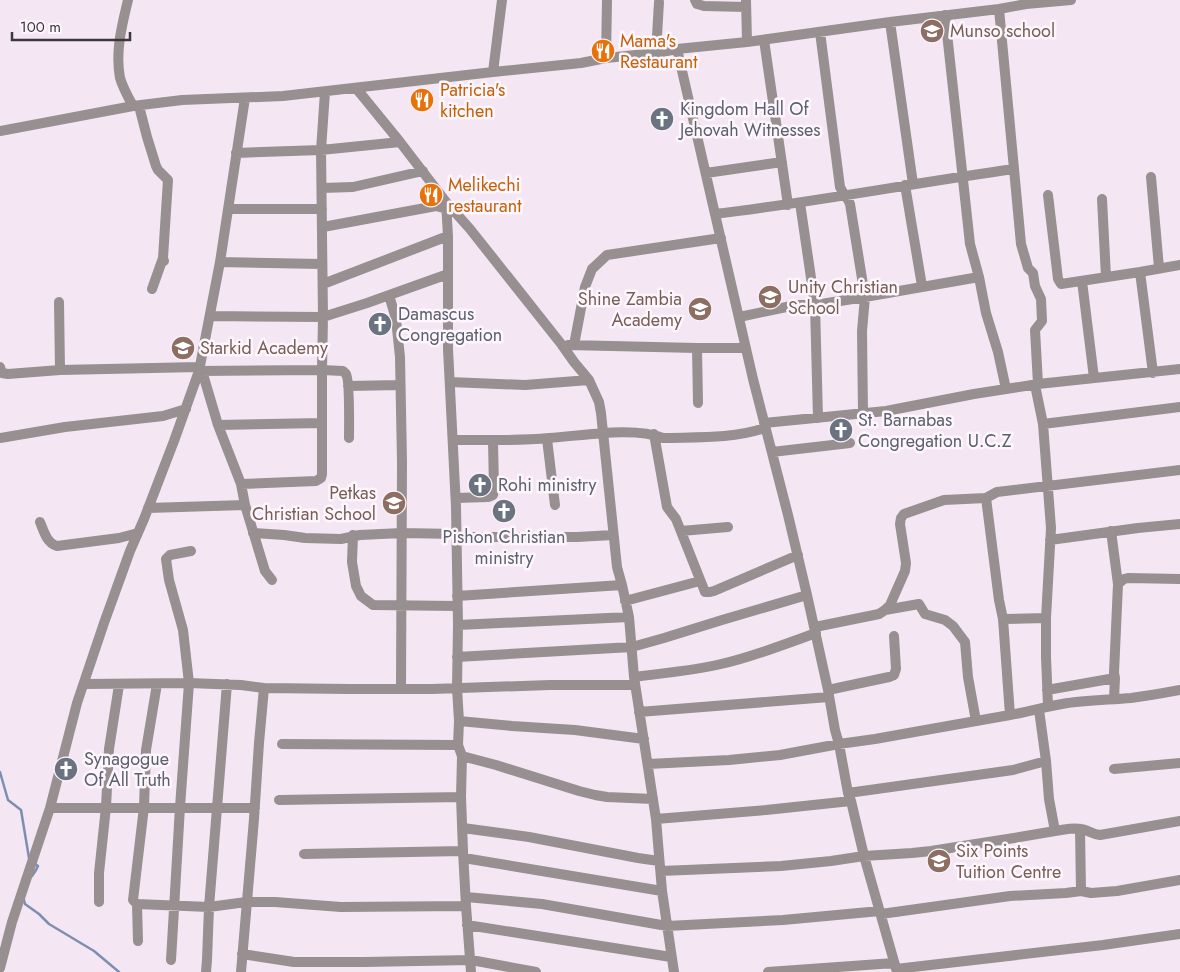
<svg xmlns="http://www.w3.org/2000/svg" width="1180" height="972" viewBox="0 0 1180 972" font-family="Jost,sans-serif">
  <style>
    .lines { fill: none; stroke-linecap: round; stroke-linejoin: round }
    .stream { stroke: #7d8eb1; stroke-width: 2.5 }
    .minor { stroke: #978f90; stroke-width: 10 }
    .labels { text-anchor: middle; stroke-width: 5; stroke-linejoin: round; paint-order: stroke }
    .education-label { font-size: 18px; fill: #785e54; stroke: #fef6fd; text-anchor: start }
    .food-label { font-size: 18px; fill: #c56008; stroke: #fef6fd; text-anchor: start }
    .worship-label { font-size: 18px; fill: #5b616d; stroke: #fef6fd; text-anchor: start }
  </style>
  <rect width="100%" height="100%" fill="#f4e7f3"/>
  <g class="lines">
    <path class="stream" d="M0 772 8 800 21 810 29 858
      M32 876 36 870 38 866 34 863
      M24 900 25 904 39 914 49 924 94 951 119 972"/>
    <path class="minor" d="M128 0C122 25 115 51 120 78 123 88 128 97 133 106
      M695 0 697 4 704 6 746 7
      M746 0 747 42
      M945 15 970 244 979 277 986 313 998 352 1006 389
      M890 22 913 184
      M820 32 840 187C843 194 848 198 850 204L865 297 862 331 863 413
      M764 40 788 205
      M677 49 753 379 788 515 807 595 828 690 835 730 839 744 848 793 851 801 864 856 897 972
      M656 53 659 2
      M606 58 607 0
      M493 72 502 0
      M356 88 400 142 446 202 470 229 562 345 574 362 589 380 599 402 601 413 617 567 622 585 629 617 634 677 656 819 662 891 674 972
      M139 106 147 137 156 166 158 170 168 180 163 258 164 261
      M0 131 133 106 182 100 283 96 493 72 581 63 606 58 656 53 677 49 747 42 890 22 999 9 1026 4 1071 0
      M236 153 321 150 400 142
      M1014 169 1021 244 1028 268 1033 273 1035 286 1041 299 1042 321 1035 330 1038 384
      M706 173 782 162
      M1151 177 1159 268
      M905 185 922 286
      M322 188 353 187 423 171
      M1048 195 1058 279 1061 284 1140 272 1180 265
      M1102 199 1106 277
      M446 202 448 236V349L456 507 458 625 457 688 459 721 458 745 462 756 461 797 463 851 466 906 471 972
      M800 203 815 305 818 418
      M228 209H322
      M715 214C815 202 914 183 1014 169L999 9
      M323 227 436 206 447 209
      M220 262 322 264
      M1140 272 1153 373
      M1082 281 1094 378
      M323 284 448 236
      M152 289 163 258
      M389 295 396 319 400 357 402 462 401 688
      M59 302 60 370
      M210 316 323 317 367 303 448 274
      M739 317 796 305H815L865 297 979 277
      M568 345 697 348H746
      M574 345 585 287 592 269 607 255 721 238
      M697 348 698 403
      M0 367 2 373 8 374 60 370 199 367
      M199 371 322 370 343 371C344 372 345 373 346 374 350 380 349 428 349 438
      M202 371 218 425 241 484 245 505 265 571 272 580
      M450 382 525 385 589 380
      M1035 385 1043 424 1051 528 1046 618V657L1048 706
      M348 386 400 385
      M764 423 886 411 974 394 1038 384 1180 369
      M1043 424 1180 407
      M218 425 322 423
      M654 434 667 507 676 519 705 592H710L714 591 798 555
      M0 438 65 427 163 416 186 409
      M547 439 555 505
      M453 440C485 440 517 441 549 438 582 436 633 426 663 438 698 437 732 439 765 428
      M772 452 850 443
      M241 484 316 481 321 478 322 474V370L323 317 321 150 325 92
      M456 498 488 497 493 495 494 490 493 440
      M986 498 997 492 1180 470
      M148 508 245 505
      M40 522C44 532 47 543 57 546L119 538 138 533
      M681 531 728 527
      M1111 531 1118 584
      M253 533 284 535 305 538 341 539 360 535 402 533 456 534
      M353 535 352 562 356 586 361 596 373 605 457 606
      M456 537H577L613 535
      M1050 540 1138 528 1180 524
      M457 596 622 585
      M625 601 700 581
      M885 610 919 604 925 614 945 620 953 626 965 642 968 677 976 721 1010 715
      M1003 619 1046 618
      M458 625 629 617
      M815 627 879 614 885 610 890 605 905 571 906 563 900 524 901 518 904 514 944 500 986 498 999 600 1003 619 1010 715C1027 712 1044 707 1062 704 1085 700 1108 700 1131 698 1147 696 1164 693 1180 690
      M457 657 632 647 664 638 722 620 807 595
      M634 677C663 673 692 671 721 664 753 657 785 644 816 633
      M84 684 189 683 241 685 264 688 350 689H432L550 685H635
      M157 684 146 750 144 807 133 900 137 904 209 907 246 902H275L341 907 466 906
      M828 690 889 677 894 675 896 669 894 636
      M1047 690 1115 678 1114 673 1118 584 1124 579 1128 578 1180 579
      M1114 699 1115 678
      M639 712 829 697
      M459 721 512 726 575 730 644 739
      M282 744 458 745
      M462 756 496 765 579 791 595 795 607 797 653 799
      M648 764 729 760 780 755 839 744 875 739 976 721
      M1114 769 1180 763
      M848 793 1013 770 1046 761
      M279 800 461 797
      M50 808H255
      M656 819 766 810 851 801
      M463 828 529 837 638 858 659 861
      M1080 829 1081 891
      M1055 831C1064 830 1072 827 1081 829 1088 830 1092 834 1100 835L1180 821
      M304 854 463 851
      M464 858 662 891
      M661 871 781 866 831 861 864 856 912 853 931 851 1014 838 1055 831 1049 799 1046 761 1039 710
      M466 897 542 904 667 926 783 920 880 911
      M99 902V873L106 807 109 749 119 685
      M137 904 138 941
      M881 914 1010 896 1066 893 1081 891 1091 893 1117 891 1180 880
      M467 925 671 957
      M242 954 294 962H364L471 960 536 972
      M171 960 180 807 189 683 183 630 169 580 166 559 170 555 191 551
      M0 968 12 922 50 808 77 703 104 623 130 551 144 519 174 441 199 371 220 262 245 98
      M896 969 1103 945 1180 934
      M206 972 207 960 209 907 227 684
      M241 972 254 819 259 743 264 688
      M768 972 894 963"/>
  </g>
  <defs>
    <g id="school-disc" transform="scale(1.25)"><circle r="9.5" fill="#8d6e63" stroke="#fef6fd"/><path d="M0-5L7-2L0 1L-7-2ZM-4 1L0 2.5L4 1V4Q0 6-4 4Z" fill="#fff"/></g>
    <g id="restaurant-disc" transform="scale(1.25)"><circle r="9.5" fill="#e8710a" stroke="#fef6fd"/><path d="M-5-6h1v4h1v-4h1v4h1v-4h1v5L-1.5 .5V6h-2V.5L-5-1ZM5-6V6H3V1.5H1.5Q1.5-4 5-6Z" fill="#fff"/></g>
    <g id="church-disc" transform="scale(1.25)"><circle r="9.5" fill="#6b7280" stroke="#fef6fd"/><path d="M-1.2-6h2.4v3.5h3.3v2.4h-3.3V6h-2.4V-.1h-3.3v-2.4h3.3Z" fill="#fff"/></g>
  </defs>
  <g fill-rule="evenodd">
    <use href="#school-disc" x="932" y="31"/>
    <use href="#restaurant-disc" x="603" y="51"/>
    <use href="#restaurant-disc" x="422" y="100"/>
    <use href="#church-disc" x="662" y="119"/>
    <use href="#restaurant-disc" x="431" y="195"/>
    <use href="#school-disc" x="770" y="297"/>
    <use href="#school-disc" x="700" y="309"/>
    <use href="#church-disc" x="380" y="324"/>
    <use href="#school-disc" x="183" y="348"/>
    <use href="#church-disc" x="841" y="430"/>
    <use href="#church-disc" x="480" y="485"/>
    <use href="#school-disc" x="394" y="503"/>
    <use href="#church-disc" x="504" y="511"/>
    <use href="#church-disc" x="66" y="769"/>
    <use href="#school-disc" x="939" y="861"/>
  </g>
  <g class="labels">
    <g class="education-label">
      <text x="950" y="37">Munso school</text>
      <text x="788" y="293">Unity Christian<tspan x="788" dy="21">School</tspan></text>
      <text x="682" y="305" text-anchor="end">Shine Zambia<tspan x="682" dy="21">Academy</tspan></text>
      <text x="200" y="354">Starkid Academy</text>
      <text x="376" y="499" text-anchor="end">Petkas<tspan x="376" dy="21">Christian School</tspan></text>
      <text x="956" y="857">Six Points<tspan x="956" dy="21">Tuition Centre</tspan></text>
    </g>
    <g class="food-label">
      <text x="620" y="47">Mama's<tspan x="620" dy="21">Restaurant</tspan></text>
      <text x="440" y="96">Patricia's<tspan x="440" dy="21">kitchen</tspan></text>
      <text x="448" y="191">Melikechi<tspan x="448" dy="21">restaurant</tspan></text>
    </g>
    <g class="worship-label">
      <text x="680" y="115">Kingdom Hall Of<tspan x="680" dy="21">Jehovah Witnesses</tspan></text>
      <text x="398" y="320">Damascus<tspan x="398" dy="21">Congregation</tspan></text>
      <text x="858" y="426">St. Barnabas<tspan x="858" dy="21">Congregation U.C.Z</tspan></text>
      <text x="498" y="491">Rohi ministry</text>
      <text x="504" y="543" text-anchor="middle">Pishon Christian<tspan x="504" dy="21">ministry</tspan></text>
      <text x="84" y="765">Synagogue<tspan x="84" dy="21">Of All Truth</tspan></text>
    </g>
  </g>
  <path d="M12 32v8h118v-8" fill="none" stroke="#3c373c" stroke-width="2.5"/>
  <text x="20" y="32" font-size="15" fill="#3c373c" stroke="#fef6fd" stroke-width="4" paint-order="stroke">100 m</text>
</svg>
